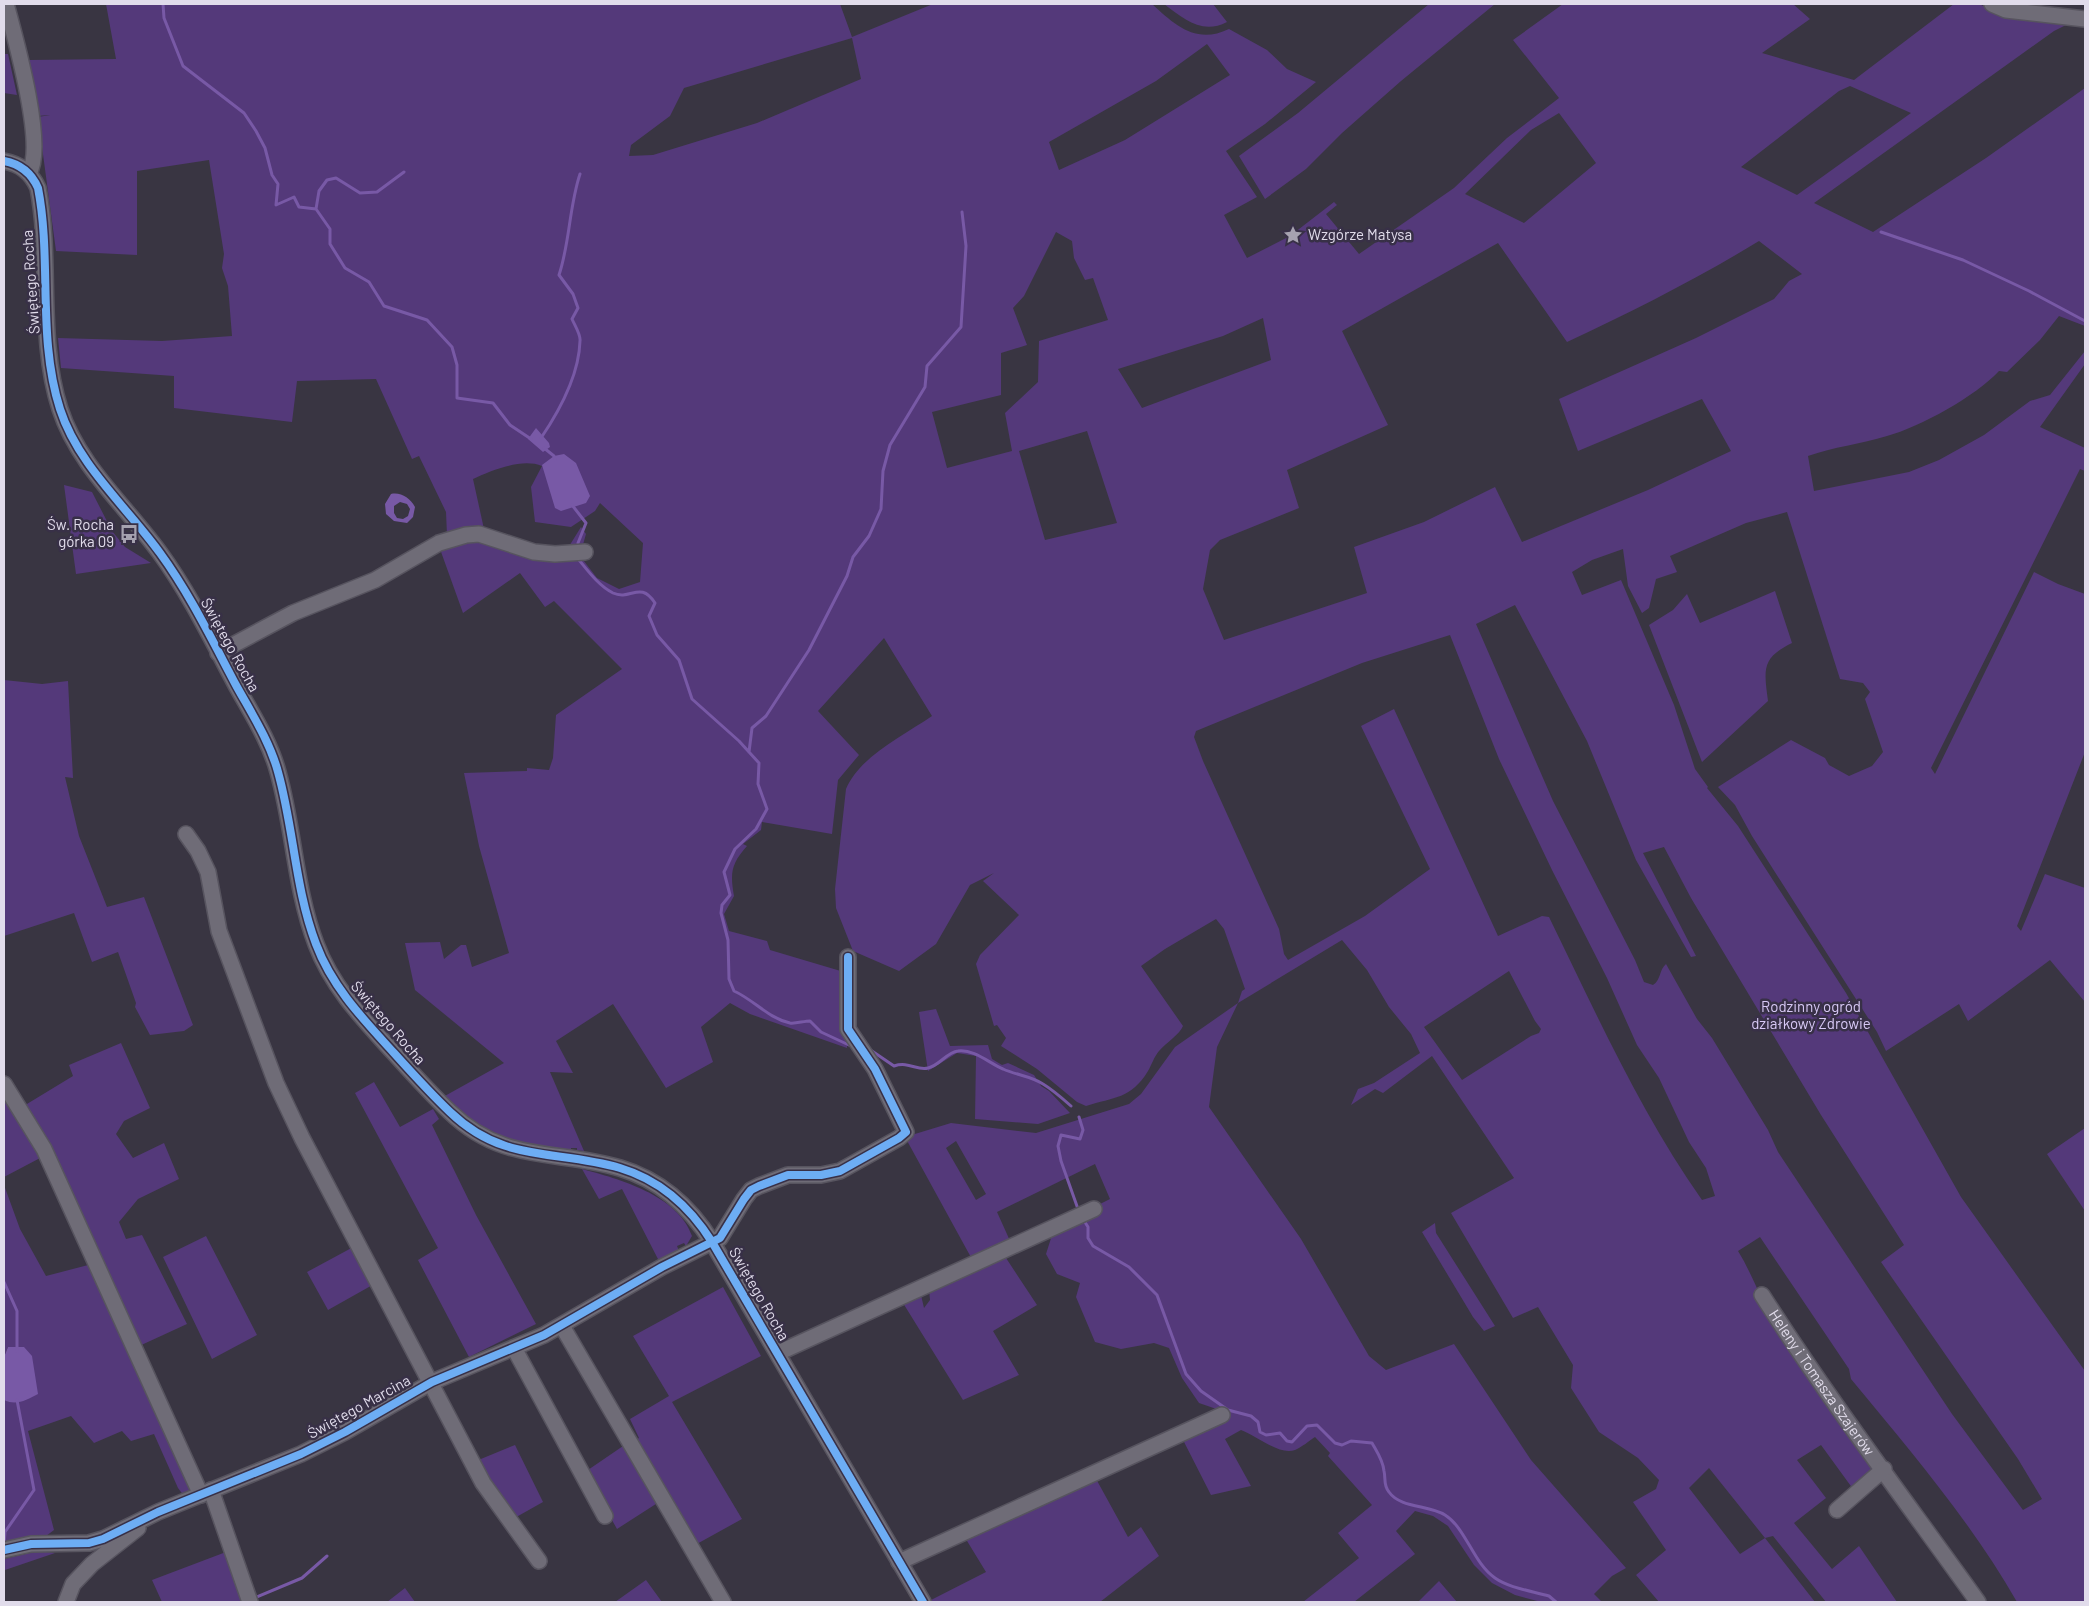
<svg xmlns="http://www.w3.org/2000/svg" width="2089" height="1606" viewBox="0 0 2089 1606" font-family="Barlow,sans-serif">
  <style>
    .green { fill: #54397a; fill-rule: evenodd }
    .water { fill: #7859a6; fill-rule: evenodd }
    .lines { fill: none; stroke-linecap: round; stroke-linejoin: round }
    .stream { stroke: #7859a6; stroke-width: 3 }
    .minor-casing { stroke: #57545f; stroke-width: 18 }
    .minor { stroke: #6f6c77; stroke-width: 15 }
    .cycleway-casing { stroke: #383047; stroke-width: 11 }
    .cycleway { stroke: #6dadf4; stroke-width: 8 }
    .labels { text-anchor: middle; stroke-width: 5; stroke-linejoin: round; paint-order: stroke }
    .poi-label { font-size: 15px; fill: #e1dceb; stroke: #383047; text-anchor: start }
    .street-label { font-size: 15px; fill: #e1dceb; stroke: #383047 }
    .park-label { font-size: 15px; fill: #d8c9f6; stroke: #383047 }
  </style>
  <rect width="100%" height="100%" fill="#393542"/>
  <path class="green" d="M106 4H840L852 37 933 4H1152C1175 25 1196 45 1229 29L1267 50 1287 69 1316 82 1265 124 1226 151 1257 197 1224 215 1247 258 1290 236 1334 202 1337 205 1326 214 1359 254 1454 188 1507 138 1559 98 1513 40 1563 4H1793L1810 19 1762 53 1854 80 1954 4H1979L2000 14 2074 21 2054 31 1814 203 1873 232 1986 158 2085 88V326L2059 316 2040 340 2007 372 1999 371C1976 396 1920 427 1887 436 1861 444 1833 447 1808 456L1814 491 1909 472 1939 460 1984 435 2030 401 2050 395 2085 351V364L2040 427 2085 448V471L2080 469 1931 768 1935 774 2034 572 2058 584 2085 594V752L2017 926 2021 931 2045 874 2085 888V1002L2050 960 1968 1021 1959 1004 1886 1051 1877 1032 1752 836 1735 805 1718 787 1791 740 1825 758 1829 765 1849 776 1872 766 1883 752 1865 699 1870 692 1863 683 1840 679 1787 512 1746 523 1670 556 1677 572 1656 579 1649 608 1642 613 1628 586 1623 549 1592 560 1572 572 1582 595 1621 580 1674 705 1695 769 1708 787 1707 788 1738 826 1846 993 1961 1197 2085 1371V1602H2017C1972 1523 1909 1449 1851 1379L1849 1369 1760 1237 1738 1251C1753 1275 1761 1302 1777 1326 1809 1374 1844 1420 1878 1467L1853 1489 1821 1445 1797 1460 1826 1498 1794 1523 1832 1569 1859 1546 1897 1602H1826L1773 1536 1765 1538 1815 1602H1659L1636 1575 1666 1550 1633 1502 1656 1489 1659 1480 1638 1458 1599 1432 1571 1388 1573 1365 1538 1307 1513 1318 1451 1213 1514 1178 1432 1056 1383 1093 1375 1089 1351 1105 1358 1089 1374 1083 1420 1053 1411 1034 1389 1007 1367 970 1342 940 1238 1003 1217 1047 1209 1107 1301 1239 1369 1356 1386 1370 1454 1344 1531 1460 1626 1568 1612 1576 1594 1594 1602 1602H1541L1515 1595 1492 1583 1474 1565 1448 1526 1433 1516 1415 1511 1396 1531 1415 1554 1354 1602H1303L1359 1558 1338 1533 1372 1505 1328 1456 1330 1453 1315 1437C1309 1441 1302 1447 1295 1450 1280 1456 1257 1436 1241 1430L1225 1439 1251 1486 1211 1495 1182 1438 1228 1413 1199 1403 1182 1378 1169 1348 1154 1343 1121 1349 1095 1342 1076 1297 1080 1283 1057 1274 1046 1254 1053 1232 1098 1214 1100 1204 1110 1199 1095 1164 997 1212 1011 1243 973 1261 905 1137 951 1123 1036 1133 1129 1104 1141 1094 1175 1047 1238 1003 1242 991 1245 989 1224 929 1216 919 1165 949 1141 966 1183 1026C1180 1034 1166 1043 1159 1051 1154 1057 1152 1064 1148 1071 1131 1099 1114 1097 1086 1106L1077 1102 1037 1069 1001 1046 1006 1038 997 1025 994 1026 976 964 980 955 1019 915 983 881 994 873 970 885 936 944 899 971 853 951 836 908 835 889 846 789C860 756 903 736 932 716L884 638 818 711 859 755 838 780 832 834 762 822 761 830 743 844 747 846C731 864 730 873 734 896L724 914 729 931 767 941 770 950 844 972 847 1048 750 1014 730 1003 701 1027 713 1062 666 1088 613 1004 556 1041 573 1073 550 1072 584 1151 577 1150V1148H571V1152L520 1145 483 1130 443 1097 504 1063 415 990 405 943 440 942 444 959 461 945H466L472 967 509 953 479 846 464 773 527 771V768L549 770 553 758 556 715 622 669 554 601 545 607 520 573 463 613 440 549 475 537 580 556 597 578 619 589 640 582 643 543 600 503 595 511 571 527 535 522 531 487 542 466C522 458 492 470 473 479L484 529 447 535 446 512 419 456 412 459 376 379 297 381 292 422 174 408V376L61 368 58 338 162 341 232 336 228 286 222 268 224 254 209 160 137 171V255L56 251 38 117 50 115 37 116 28 60 116 59ZM852 38 861 79 757 123 653 155 629 156 631 145 670 116 684 88ZM1207 44 1230 75 1125 140 1059 170 1049 142 1156 81ZM1850 86 1911 113 1797 195 1741 167 1839 91ZM1559 113 1596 163 1524 223 1465 194 1531 130ZM1056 232 1072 241 1074 258 1085 280 1093 278 1108 320 1039 341 1038 382 1005 413 1012 451 947 468 932 412 1001 395V353L1027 345 1013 308 1024 296ZM1759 241 1802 274 1789 281 1774 299 1696 338 1559 399 1578 451 1702 399 1731 451 1648 490 1522 542 1495 487 1424 522 1354 547 1367 593 1224 640 1203 589 1210 550 1220 540 1299 508 1287 470 1388 425 1342 331 1498 243 1567 342C1633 311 1697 279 1759 241ZM1263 318 1271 360 1142 408 1118 369 1223 336ZM1087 431 1117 523 1045 540 1019 451ZM1515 605 1587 741 1636 860 1691 957 1696 956 1643 853 1664 847 1691 898 1821 1115 1904 1245 1881 1262 2018 1459 2042 1499 2023 1510 1952 1414 1778 1152 1768 1130 1712 1038 1697 1019 1666 964C1659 970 1661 980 1653 985L1644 982 1635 960 1553 801 1476 624ZM1450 635 1499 759 1552 870 1607 978 1637 1045 1659 1078 1689 1142 1706 1168 1715 1196 1702 1200C1640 1112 1596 1013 1549 917L1542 916 1498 936 1394 709 1361 726 1430 869 1365 916 1288 960 1284 954 1279 929 1203 761 1194 737 1196 731 1362 663ZM1509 971 1535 1021 1541 1029 1539 1033 1531 1036 1462 1080 1424 1027ZM956 1141 986 1194 976 1200 946 1148ZM1709 1468 1765 1538 1740 1554 1689 1488Z
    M1164 4H1213L1227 22C1202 35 1184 19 1164 4Z
    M1429 4H1495L1401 81 1342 133 1306 169 1265 199 1239 156 1298 113Z
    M4 54H8L17 95 4 93Z
    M64 485 92 492 112 531 125 547 151 563 76 574Z
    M581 527 586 534 582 548H568Z
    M1775 591 1792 643C1761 658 1764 670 1768 701L1702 762 1649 625 1673 610 1687 594 1700 623Z
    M4 680 42 684 68 681 73 778 65 777 79 836 107 907 144 897 193 1025 184 1031 150 1035 135 1007 136 1003 118 952 92 962 74 913 4 936Z
    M936 1009 950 1046 988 1045 992 1059 1002 1065 1008 1063 1034 1075 1041 1086 1049 1091 1070 1113 1038 1124 975 1119 976 1056 957 1053 928 1071 919 1012Z
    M121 1043 150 1108 124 1121 116 1134 133 1158 164 1143 179 1179 138 1199 119 1222 126 1239 142 1235 187 1324 137 1347 63 1173 42 1131 22 1107 73 1076 69 1065Z
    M374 1082 400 1127 433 1109 439 1119 432 1125 476 1215 536 1324 469 1357 418 1260 438 1248 355 1093Z
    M4 1093 42 1157 4 1177Z
    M2085 1128V1211L2047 1154Z
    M582 1169C619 1179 678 1195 692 1236L686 1246 684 1243 677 1246 679 1251 659 1261 622 1189 599 1199Z
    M4 1185 20 1229 46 1276 92 1264 196 1490 184 1496 178 1488 154 1434 131 1441 122 1431 94 1443 71 1416 28 1431 54 1530 42 1539 4 1548V1400L9 1402 8 1347 4 1357Z
    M1435 1223 1436 1233 1495 1326 1484 1331 1473 1317 1422 1232Z
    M206 1236 257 1335 212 1359 163 1257Z
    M357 1245 376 1283 328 1310 307 1272Z
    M1001 1255 1006 1258 1037 1305 993 1331 1019 1375 963 1400 903 1303 921 1295 924 1308 930 1300 929 1289Z
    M723 1287 761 1356 672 1402 742 1519 695 1545 634 1441 639 1438 630 1419 669 1396 633 1336Z
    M626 1444 659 1502 617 1529 585 1472Z
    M515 1445 543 1502 511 1520 476 1461Z
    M1095 1477 1128 1537 1141 1527 1159 1556 1100 1602H932L931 1600 986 1572 964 1536Z
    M39 1551 55 1553 5 1570 4 1586V1559Z
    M226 1552 247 1602H162L152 1580Z
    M646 1580 662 1602H615Z
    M1439 1581 1457 1602H1418Z
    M405 1588 415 1602H387Z"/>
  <path class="water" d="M536 428 549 443 550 447 543 452 528 439Z
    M564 454 576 463 590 496 586 503 561 511 555 508 542 465 554 456Z
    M391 494C401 492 410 498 415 507L413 517 407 523 394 521 386 514 385 504ZM400 502 407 504 410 509 408 516 403 519 397 518 394 513V506Z
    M8 1347H24L32 1356 38 1394C27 1400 16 1406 4 1400V1357Z"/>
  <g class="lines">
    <path class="stream" d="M163 4 164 18 183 66 244 113 256 131 265 148 272 175 278 184 276 205 294 197 299 207 316 209 330 229V244L345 268 369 282 384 306 427 320 452 347 457 365V398L493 403 510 425 531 439
      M316 209 319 191 327 180 336 178 360 193 377 192 404 172
      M1881 232 1963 260 2029 291 2085 321
      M541 438C560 410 579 376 580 341 581 335 575 326 572 319L578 308 573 294 559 275C570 242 569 207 580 174
      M544 448 554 456 555 460
      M572 505 586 523 578 543
      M579 560C588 571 599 586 613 593 631 601 640 580 655 603L649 616 657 635 679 660 692 699 739 741 759 763 758 784 767 809 756 829 735 849 724 872 730 895 722 905 721 913 728 940 729 979 734 991C754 1000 768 1018 790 1023 795 1024 804 1021 810 1021L821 1032 851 1046
      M749 752 752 728 766 716 809 650 847 576 853 557 869 536 881 509 883 471 890 445 925 387 927 366 961 327 966 246 962 212
      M869 1049 894 1066C909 1061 917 1071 928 1068 939 1066 947 1052 958 1051 974 1049 989 1063 1003 1069 1016 1075 1031 1076 1043 1084 1053 1090 1062 1098 1071 1106
      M1078 1209 1061 1161 1058 1146 1061 1135 1080 1139 1083 1130 1079 1117
      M1083 1219 1088 1227V1238L1093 1246 1129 1267 1157 1295 1186 1374 1201 1391 1228 1410 1251 1416 1258 1422 1260 1432 1266 1435 1280 1433 1287 1441 1292 1442 1307 1426 1317 1425 1335 1443 1342 1445 1351 1441 1372 1443C1377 1452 1383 1460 1384 1471 1386 1479 1383 1485 1389 1492 1400 1508 1429 1505 1445 1515 1466 1528 1473 1563 1495 1578 1509 1588 1532 1591 1549 1596L1556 1602
      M4 1282 17 1311V1351
      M4 1545 5 1532 34 1490 17 1400
      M252 1599 302 1578 327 1556"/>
    <g class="minor-casing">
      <g id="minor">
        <path d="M6 4C15 37 46 146 29 173"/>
        <path d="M1992 4 2006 10 2085 19"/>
        <path d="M4 161C20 164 31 172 38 188 52 260 37 338 60 409 78 465 126 506 160 553 190 594 213 642 237 687 252 714 270 742 278 772 294 829 295 889 316 944 332 987 363 1019 394 1053 412 1073 430 1093 450 1112 504 1164 556 1149 620 1168 660 1180 690 1207 712 1242L923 1602"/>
        <path d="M218 653 293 613 375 580 439 543 466 535 479 534 534 552 555 554 585 552"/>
        <path d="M186 834 198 851 208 872 219 931 276 1083 302 1138 483 1483 539 1561"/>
        <path d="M4 1084 44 1149 201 1495"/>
        <path id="s1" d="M1762 1295C1829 1400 1905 1500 1978 1602"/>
        <path d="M562 1326 723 1602"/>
        <path d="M514 1348 605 1516"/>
        <path d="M778 1353 1094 1209"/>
        <path d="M211 1490 250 1602"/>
        <path d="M1837 1510 1884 1469"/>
        <path d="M4 1550 31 1544 89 1543 103 1539 158 1512 301 1454 345 1432 432 1382 544 1335 662 1267 720 1238 744 1199 751 1190 759 1186 788 1175H821L840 1171 899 1138 906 1132 875 1069 848 1029V957"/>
        <path d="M899 1562 1222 1415"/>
        <path d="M66 1602 73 1584 92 1564 138 1528"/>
      </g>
    </g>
    <use href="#minor" class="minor"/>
    <g class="cycleway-casing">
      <path id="cycleway" d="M4 161C20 164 31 172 38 188 52 260 37 338 60 409 78 465 126 506 160 553 190 594 213 642 237 687 252 714 270 742 278 772 294 829 295 889 316 944 332 987 363 1019 394 1053 412 1073 430 1093 450 1112 504 1164 556 1149 620 1168 660 1180 690 1207 712 1242L923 1602
        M4 1550 31 1544 89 1543 103 1539 158 1512 301 1454 345 1432 432 1382 544 1335 662 1267 720 1238 744 1199 751 1190 759 1186 788 1175H821L840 1171 899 1138 906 1132 875 1069 848 1029V957"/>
    </g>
    <use href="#cycleway" class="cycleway"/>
  </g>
  <defs>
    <g id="sight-bare" transform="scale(1.5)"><path d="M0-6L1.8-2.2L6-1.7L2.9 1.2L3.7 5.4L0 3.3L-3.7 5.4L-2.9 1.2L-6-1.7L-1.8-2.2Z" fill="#a6a2b0" stroke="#383047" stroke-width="2.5" paint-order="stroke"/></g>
    <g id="bus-bare" transform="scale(1.5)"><path d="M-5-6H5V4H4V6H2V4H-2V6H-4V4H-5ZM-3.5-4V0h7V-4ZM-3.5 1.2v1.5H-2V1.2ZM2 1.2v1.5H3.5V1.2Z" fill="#a6a2b0" stroke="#383047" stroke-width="2.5" paint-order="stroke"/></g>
  </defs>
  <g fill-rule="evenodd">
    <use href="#sight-bare" x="1293" y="235"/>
    <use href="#bus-bare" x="129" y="534"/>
  </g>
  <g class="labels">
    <g class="poi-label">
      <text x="1308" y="240">Wzgórze Matysa</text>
      <text x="114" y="530" text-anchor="end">Św. Rocha<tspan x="114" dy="17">górka 09</tspan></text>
    </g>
    <g class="street-label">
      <text transform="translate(31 282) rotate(-94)" y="5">Świętego Rocha</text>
      <text transform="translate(230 645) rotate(61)" y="5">Świętego Rocha</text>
      <text transform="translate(388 1023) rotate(49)" y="5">Świętego Rocha</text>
      <text transform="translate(759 1294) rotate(60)" y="5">Świętego Rocha</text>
      <text dy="5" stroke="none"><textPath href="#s1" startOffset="106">Heleny i Tomasza Szajerów</textPath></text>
      <text transform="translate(359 1407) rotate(-29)" y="5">Świętego Marcina</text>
    </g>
    <g class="park-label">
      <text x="1811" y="1012">Rodzinny ogród<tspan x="1811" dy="17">działkowy Zdrowie</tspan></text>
    </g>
  </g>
  <rect width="2089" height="1606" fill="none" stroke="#e1dceb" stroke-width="10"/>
</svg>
